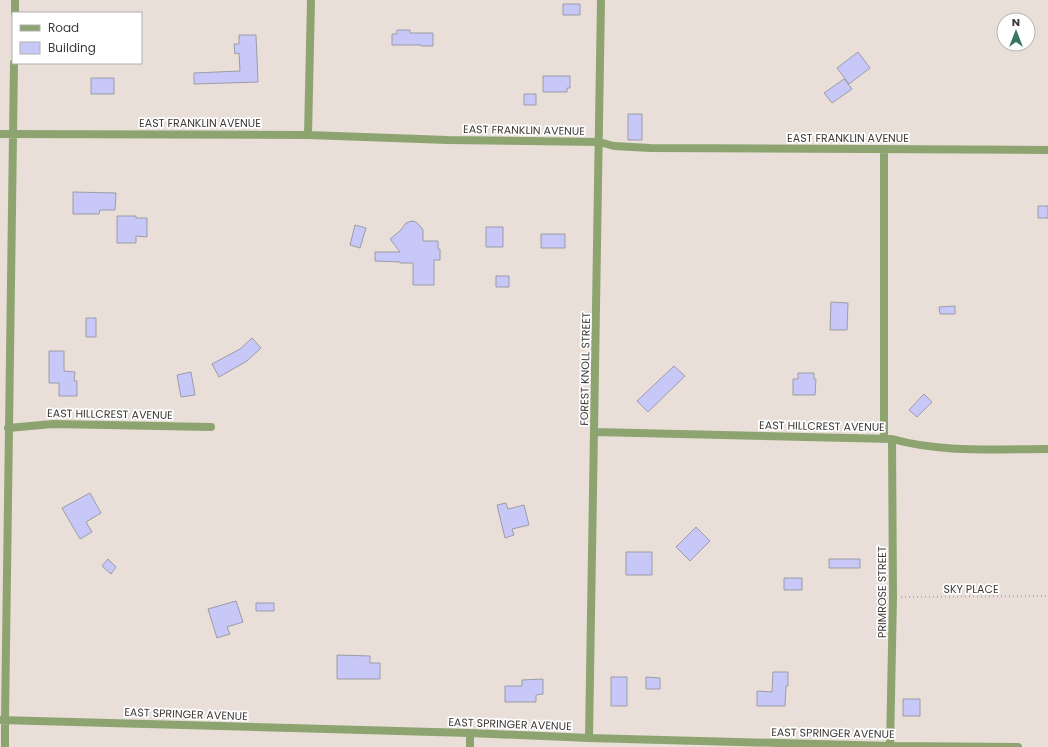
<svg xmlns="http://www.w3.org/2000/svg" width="1048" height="747" viewBox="0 0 1048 747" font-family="Poppins,sans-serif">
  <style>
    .building { fill: #c7c8f8; stroke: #9b9ca6 }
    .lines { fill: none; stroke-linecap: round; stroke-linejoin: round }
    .path { stroke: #b5ada7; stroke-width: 2; stroke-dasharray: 1 3; stroke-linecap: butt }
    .minor { stroke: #8da470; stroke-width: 8 }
    .labels { text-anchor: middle; stroke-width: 3.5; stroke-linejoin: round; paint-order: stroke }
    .street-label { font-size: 11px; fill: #3e3a37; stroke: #fff }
  </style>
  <rect width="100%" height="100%" fill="#e9dfd8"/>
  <path class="building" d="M563 4H580V15H563Z
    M397 30H410V33H433V46H421V45H392V34H397Z
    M239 35H256L258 82 194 84V73L240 71 239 53 235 54 234 44H239Z
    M858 52 870 68 849 84 837 68Z
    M543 76H570V88H567V92H543Z
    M91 78H114V94H91Z
    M844 79 852 89 832 103 824 93Z
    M524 94H536V105H524Z
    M628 114H642V140H628Z
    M73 192 116 193 115 210H100L99 214H73Z
    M1038 206H1048V218H1038Z
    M117 216H136V218H147V237L136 236V243H117Z
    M412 221 416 222 421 227 423 230V241H438V249H440V260H434V285H413V263H400V262L375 261V252H400L390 239 400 231 406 223Z
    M355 225 366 228 360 248 350 245Z
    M486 227H503V247H486Z
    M541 234H565V248H541Z
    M496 276H509V287H496Z
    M831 302 848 303 847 330H830Z
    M955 306V314H940L939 307Z
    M86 318H96V337H86Z
    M252 338 261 348 247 361 219 377 212 364 240 349Z
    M49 351H64V371L75 372 74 381H77V396H59V383H49Z
    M674 366 685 376 648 412 637 401Z
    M191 372 195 395 181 397 177 375Z
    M798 373H814V379H816L815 395H793V379H798Z
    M924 394 932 402 917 417 909 410Z
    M90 493 101 513 86 522 92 532 80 539 62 508Z
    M506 503 508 509 524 505 529 525 512 529 514 535 505 538 497 505Z
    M696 527 710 541 690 561 676 547Z
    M626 552H652V575H626Z
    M108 559 116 567 111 574 102 566Z
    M829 559H860V568H829Z
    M784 578H802V590H784Z
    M236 601 243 622 227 627 230 634 217 638 208 609Z
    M256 603H274V611H256Z
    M337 655 370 656V663H380V679H337Z
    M773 672H788V686H786L785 706H757V691L772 692Z
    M611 677H627V706H611Z
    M646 677 660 678V689H646Z
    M543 679V694L536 695V702H505V686H522V680Z
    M903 699H920V716H903Z"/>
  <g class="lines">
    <path class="path" d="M901 597 1048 596"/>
    <path class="minor" d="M15 13V0
      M0 134 308 135 448 140 599 142 614 146 650 148 1048 150
      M308 135 311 0
      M8 428 53 424 211 427
      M595 432 892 439C942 453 996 449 1048 449
      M884 439V149
      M0 720 470 733 589 738 890 746 1018 747
      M470 733V747
      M589 738 601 0
      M890 746 893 597 892 439
      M5 747V720L14 63"/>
  </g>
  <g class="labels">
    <g class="street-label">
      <text x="200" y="127">EAST FRANKLIN AVENUE</text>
      <text transform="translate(524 130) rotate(1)" y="4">EAST FRANKLIN AVENUE</text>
      <text x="848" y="142">EAST FRANKLIN AVENUE</text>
      <text transform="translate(585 369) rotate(-89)" y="4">FOREST KNOLL STREET</text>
      <text transform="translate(110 414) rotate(1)" y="4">EAST HILLCREST AVENUE</text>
      <text transform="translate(822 426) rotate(1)" y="4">EAST HILLCREST AVENUE</text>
      <text x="971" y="593">SKY PLACE</text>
      <text transform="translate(882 592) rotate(-90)" y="4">PRIMROSE STREET</text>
      <text transform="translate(186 714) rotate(2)" y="4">EAST SPRINGER AVENUE</text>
      <text transform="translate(510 724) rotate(2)" y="4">EAST SPRINGER AVENUE</text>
      <text transform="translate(833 733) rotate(1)" y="4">EAST SPRINGER AVENUE</text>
    </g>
  </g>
  <rect x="12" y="12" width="130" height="52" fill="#ffffff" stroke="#b2b0af"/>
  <rect x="20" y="25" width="20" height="6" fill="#8da470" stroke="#b2b0af"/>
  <text x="48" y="32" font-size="12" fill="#3e3a37">Road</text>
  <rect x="20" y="42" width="20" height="12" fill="#c7c8f8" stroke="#b2b0af"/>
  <text x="48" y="52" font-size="12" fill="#3e3a37">Building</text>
  <g transform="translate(1016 32)"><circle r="19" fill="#ffffff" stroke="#b2b0af"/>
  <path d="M0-3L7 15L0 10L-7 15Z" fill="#397662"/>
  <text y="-6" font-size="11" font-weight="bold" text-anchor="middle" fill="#3e3a37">N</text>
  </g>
</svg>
